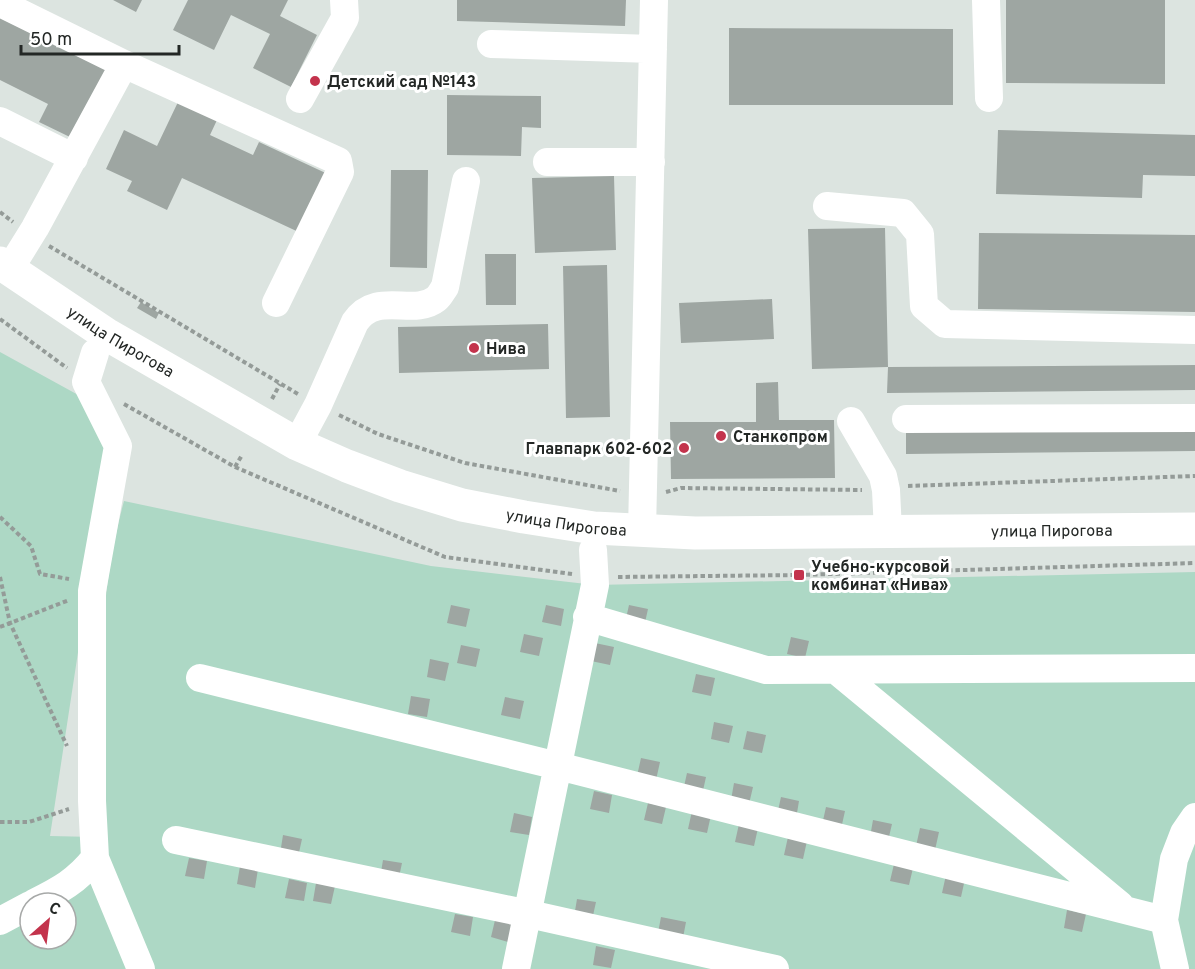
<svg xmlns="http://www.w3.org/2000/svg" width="1195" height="969" viewBox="0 0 1195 969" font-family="Overpass,sans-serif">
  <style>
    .green { fill: #add8c5; fill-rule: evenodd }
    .building { fill: #9ea6a2 }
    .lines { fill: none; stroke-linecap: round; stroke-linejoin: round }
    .path { stroke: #949b98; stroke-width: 4; stroke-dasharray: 4.5 3; stroke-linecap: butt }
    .minor { stroke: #fff; stroke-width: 28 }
    .major { stroke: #fff; stroke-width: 33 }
    .poi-dot { fill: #c3334c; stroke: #fff; stroke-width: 2 }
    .labels { text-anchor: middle; stroke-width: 6; stroke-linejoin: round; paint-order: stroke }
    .poi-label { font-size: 16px; font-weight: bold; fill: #232725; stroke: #fff; text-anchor: start }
    .street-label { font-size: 16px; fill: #232725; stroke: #fff }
  </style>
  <rect width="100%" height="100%" fill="#dce4e0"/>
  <path class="green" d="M0 352 111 413 102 495 50 836 94 837C98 727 95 607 124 501L431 566 595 585 1195 572V969H0ZM30 903H66V939H30Z"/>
  <path class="building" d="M113 0H142L136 12Z
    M188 0H288L280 16 317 35 291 87 253 68 270 34 231 15 214 50 173 30Z
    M457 0H626L625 26 457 21Z
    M1006 0H1165V84L1006 83Z
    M0 15 109 70 74 139 39 122 48 104 0 80Z
    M729 28 953 29V105H729Z
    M447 95 541 96V128L522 127 521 156 447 155Z
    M178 102 217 120 210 135 253 155 259 142 332 176 305 235 182 178 167 210 127 191 132 181 106 169 124 130 157 146Z
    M998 130 1195 135V176L1143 175 1142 198 996 194Z
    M391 170H428L427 268 390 267Z
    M614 176 616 250 535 253 532 178Z
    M885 228 888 367 1195 365V390L887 393 888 367 812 369 808 229Z
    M979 233 1195 235V312L978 309Z
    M485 254H516V305H486Z
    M607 265 610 417 566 418 563 266Z
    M772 299 774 339 681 343 679 303Z
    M141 302 159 313 156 319 137 308Z
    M548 324 549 369 399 373 398 327Z
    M778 382 779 420H834L835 478 671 479 670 422H756V383Z
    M1195 428V451L906 454V431Z
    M451 605 470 609 466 627 447 623Z
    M546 605 564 609 561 626 542 622Z
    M629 605 648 609 644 627 625 623Z
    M524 634 543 638 539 656 520 652Z
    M791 637 809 641 805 658 787 654Z
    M595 643 614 647 610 665 591 661Z
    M461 645 480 649 476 667 457 663Z
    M430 659 449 663 445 681 427 677Z
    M696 674 715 678 711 696 692 692Z
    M411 696 430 699 427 717 408 714Z
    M505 697 524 701 520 719 501 715Z
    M714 722 733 726 729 743 711 739Z
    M747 731 766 735 762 753 743 749Z
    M641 758 660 762 656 780 637 776Z
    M687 773 706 777 702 795 683 791Z
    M734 783 753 787 749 804 731 800Z
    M594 791 612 795 609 813 590 809Z
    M781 797 799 801 796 819 777 815Z
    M648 803 666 807 662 824 644 820Z
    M826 807 845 811 841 829 822 825Z
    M692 811 711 815 707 833 688 829Z
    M514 813 532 817 529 835 510 832Z
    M873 820 892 824 888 841 870 837Z
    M739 824 758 828 754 846 735 842Z
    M920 828 939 832 935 850 916 846Z
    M283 835 302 839 298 857 280 854Z
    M788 837 807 841 803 859 784 855Z
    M189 858 207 861 204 879 185 876Z
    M383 860 402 863 398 882 380 878Z
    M894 864 913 868 909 885 890 881Z
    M240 866 258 869 255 888 237 884Z
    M946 875 965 879 961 897 942 893Z
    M289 879 307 883 304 901 285 898Z
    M316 883 335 886 331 904 313 901Z
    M577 899 596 902 592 920 574 917Z
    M1067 910 1086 914 1082 932 1064 928Z
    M455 914 473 917 470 936 451 932Z
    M496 916 514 921 508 942 491 937Z
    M661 917 686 922 682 943 657 938Z
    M596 946 615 950 611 968 593 965Z"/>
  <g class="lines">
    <path class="path" d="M0 212 13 222
      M49 246 298 394
      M0 319 67 368
      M272 399 280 384
      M124 404 235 467 445 557 572 574
      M339 415 378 434 465 463 620 491
      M235 467 242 455
      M908 486 1195 476
      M666 492 681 488 862 490
      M0 517 31 546 40 574 69 579
      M0 577 10 623 67 746
      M618 577 799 575 1195 563
      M0 627 69 600
      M0 822H29L69 809"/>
    <path class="minor" d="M986 0 989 98
      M0 3 124 64 338 161 340 172 276 303
      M491 44 653 49
      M300 99 345 18 344 0
      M0 121 74 158
      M547 162H651
      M827 206 903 213 920 234 924 306 945 324 1195 330
      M9 270 35 228 124 64
      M95 353 86 382 118 446 92 591V801L95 858 141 969
      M906 419 1195 418
      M851 421 883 476 886 490 888 531
      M297 444 318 405 355 322C377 290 413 317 436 299 440 296 442 291 445 287L466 181
      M642 531 654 0
      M587 617 766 670 1195 668
      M837 671 1120 905
      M200 678 558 766 1164 920
      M176 840 529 914 775 969
      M34 903C60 890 77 881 95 858
      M0 921 30 905
      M516 969 595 585 593 550
      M1175 969 1164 920 1174 859 1184 833 1195 817"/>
    <path class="major" id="s1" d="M0 263 106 334 297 444 347 466 400 486 462 505 524 517 594 528 695 533 1195 529"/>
  </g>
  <g class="poi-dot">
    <circle cx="315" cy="81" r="6"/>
    <circle cx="474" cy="348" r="6"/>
    <circle cx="721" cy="436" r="6"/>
    <circle cx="684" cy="448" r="6"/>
    <rect x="793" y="569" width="12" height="12" rx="3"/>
  </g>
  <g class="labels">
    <g class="poi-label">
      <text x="327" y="87">Детский сад №143</text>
      <text x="486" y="354">Нива</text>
      <text x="733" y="442">Станкопром</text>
      <text x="672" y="454" text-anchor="end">Главпарк 602-602</text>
      <text x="811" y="572">Учебно-курсовой<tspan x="811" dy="18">комбинат «Нива»</tspan></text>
    </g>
    <g class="street-label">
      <text dy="6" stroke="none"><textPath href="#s1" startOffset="144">улица Пирогова</textPath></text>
      <text dy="6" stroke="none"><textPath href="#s1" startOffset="630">улица Пирогова</textPath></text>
      <text dy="6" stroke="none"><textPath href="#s1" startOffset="1116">улица Пирогова</textPath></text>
    </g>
  </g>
  <g transform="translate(48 921) rotate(28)"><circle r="28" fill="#ffffff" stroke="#a7a9a8" stroke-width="1.5"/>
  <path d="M0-4.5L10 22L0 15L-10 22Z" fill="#c3334c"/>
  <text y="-9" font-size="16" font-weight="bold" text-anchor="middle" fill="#232725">С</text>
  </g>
  <path d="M21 45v9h158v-9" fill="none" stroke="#232725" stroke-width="3"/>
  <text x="30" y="45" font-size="18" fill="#232725" stroke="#ffffff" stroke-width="4.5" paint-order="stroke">50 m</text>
</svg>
